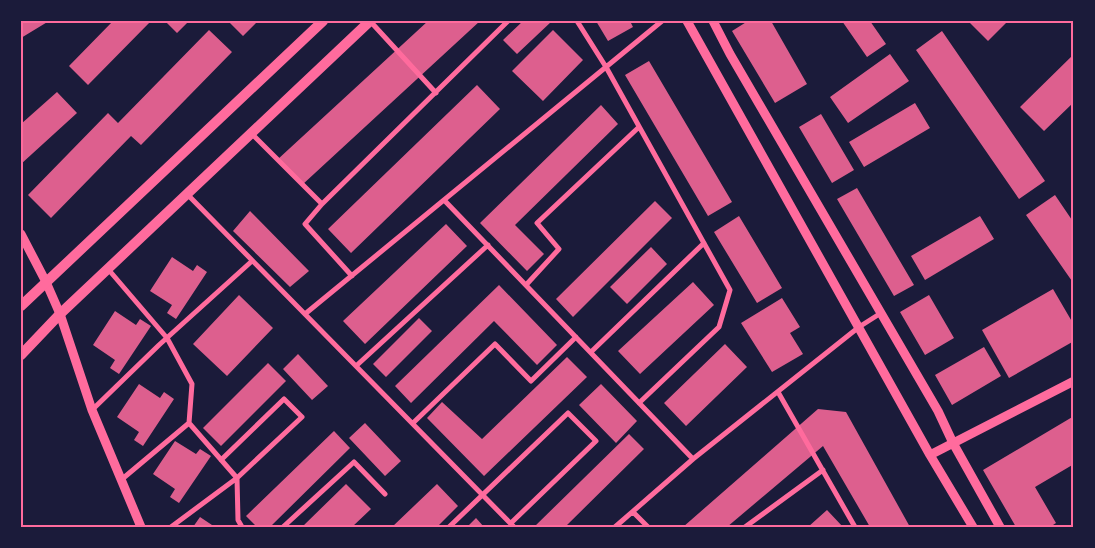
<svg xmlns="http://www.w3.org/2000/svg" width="1095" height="548" viewBox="0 0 1095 548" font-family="'IBM Plex Sans',sans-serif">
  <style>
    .building { fill: #dd5f8e }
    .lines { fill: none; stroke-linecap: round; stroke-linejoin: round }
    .minor { stroke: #ff6b9d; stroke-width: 5 }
    .tertiary { stroke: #ff6b9d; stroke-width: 9 }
    .secondary { stroke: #ff6b9d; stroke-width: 10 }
    .neatline { fill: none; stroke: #ff6b9d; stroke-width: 2 }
  </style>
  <rect width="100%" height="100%" fill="#1b1b3a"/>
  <path class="building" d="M21 21H49L21 38Z
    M113 21H151L88 85 69 66Z
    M165 21H189L177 33Z
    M228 21H258L243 36Z
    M428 21H480L302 185 277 160Z
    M523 21H552L517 54 503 40Z
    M596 21H630L633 27 608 41Z
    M748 21H771L807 84 775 103 732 31Z
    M842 21H870L886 44 867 57Z
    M968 21H1008L988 41Z
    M209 30 232 52 141 145 131 136 51 218 28 195 108 113 118 123Z
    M553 30 583 60 543 101 512 71Z
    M942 31 1045 181 1019 199 916 50Z
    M890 54 909 81 848 123 830 97Z
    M1074 54V102L1044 131 1020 107Z
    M649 61 732 202 708 216 625 75Z
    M477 85 500 109 351 253 328 229Z
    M57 92 77 113 21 164V124Z
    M915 103 930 128 864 167 849 142Z
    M601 105 618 124 515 225 544 254 527 271 480 223Z
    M821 114 854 170 832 183 799 127Z
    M857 188 914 285 894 296 837 199Z
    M1055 195 1074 223V284L1026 215Z
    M655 201 672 218 573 317 556 299Z
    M250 211 309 271 290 287 233 231Z
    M739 216 782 288 757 303 714 232Z
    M980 216 994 239 925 280 911 256Z
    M446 224 467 246 365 344 343 321Z
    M651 247 667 264 627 304 610 287Z
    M172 257 193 271 197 265 207 272 176 319 167 313 172 305 150 291Z
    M693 282 714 305 640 374 618 351Z
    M499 285 557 345 537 365 494 321 411 403 395 386Z
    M1053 289 1074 325V341L1009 378 982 330Z
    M239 295 273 328 227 376 193 344Z
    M929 295 954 338 925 355 900 312Z
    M782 298 800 327 790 333 803 354 772 372 741 323Z
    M115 311 136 325 140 319 151 326 119 374 110 368 115 360 93 345Z
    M419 318 432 331 386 377 373 364Z
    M725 344 747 367 686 426 664 403Z
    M984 347 1001 376 952 405 935 375Z
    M298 354 328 386 312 400 283 369Z
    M567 357 587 377 484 476 427 418 442 402 482 439Z
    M268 363 286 381 221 446 203 428Z
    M139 384 160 398 164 392 174 399 143 446 134 440 139 432 117 417Z
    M601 384 637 421 616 443 579 405Z
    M818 409 846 412 910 527H870L823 446 727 527H683Z
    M1074 416V464L1035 487 1056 523 1050 527H1016L983 470Z
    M365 423 401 461 385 476 349 438Z
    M334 431 350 448 270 527H257L246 516Z
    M629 434 644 449 565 527H534Z
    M175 441 196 454 200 449 211 456 179 503 170 497 175 489 153 474Z
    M346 484 371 509 352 527H302Z
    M437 484 458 506 437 527H392Z
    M827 510 843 527H808Z
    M200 517 215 527H193Z
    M476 518 484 527H467Z"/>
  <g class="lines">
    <path class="minor" d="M370 21 436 93
      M577 21 606 67 730 290 719 327 639 403
      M251 133 322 204 508 21
      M187 194 514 527
      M444 200 693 459
      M322 204 305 224 352 276
      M108 269 167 338 192 384 189 423 237 478 238 520 242 527
      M526 285 559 249 537 223 639 127
      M305 314 662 21
      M591 352 704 243
      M356 366 488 245
      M778 392 855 527
      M92 410 159 345 252 261
      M413 423 495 344 531 381 576 337
      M121 480 189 423
      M633 512 648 527
      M171 527 237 478 302 417 284 399 221 460
      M283 527 354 462 385 494
      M449 527 568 413 596 441 511 523
      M615 527 693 459 859 327 881 313
      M745 527 823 470"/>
    <path class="tertiary" d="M687 21 930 455 973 527
      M713 21 730 54 938 411 953 443 1000 527
      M21 234 46 282 60 314 92 410 141 527
      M930 455 1074 381"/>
    <path class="secondary" d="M21 306 323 21
      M21 355 60 314 370 21"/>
  </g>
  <rect width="1095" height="548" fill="none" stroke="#1b1b3a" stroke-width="45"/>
  <rect x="22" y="22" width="1050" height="504" class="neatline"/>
</svg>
